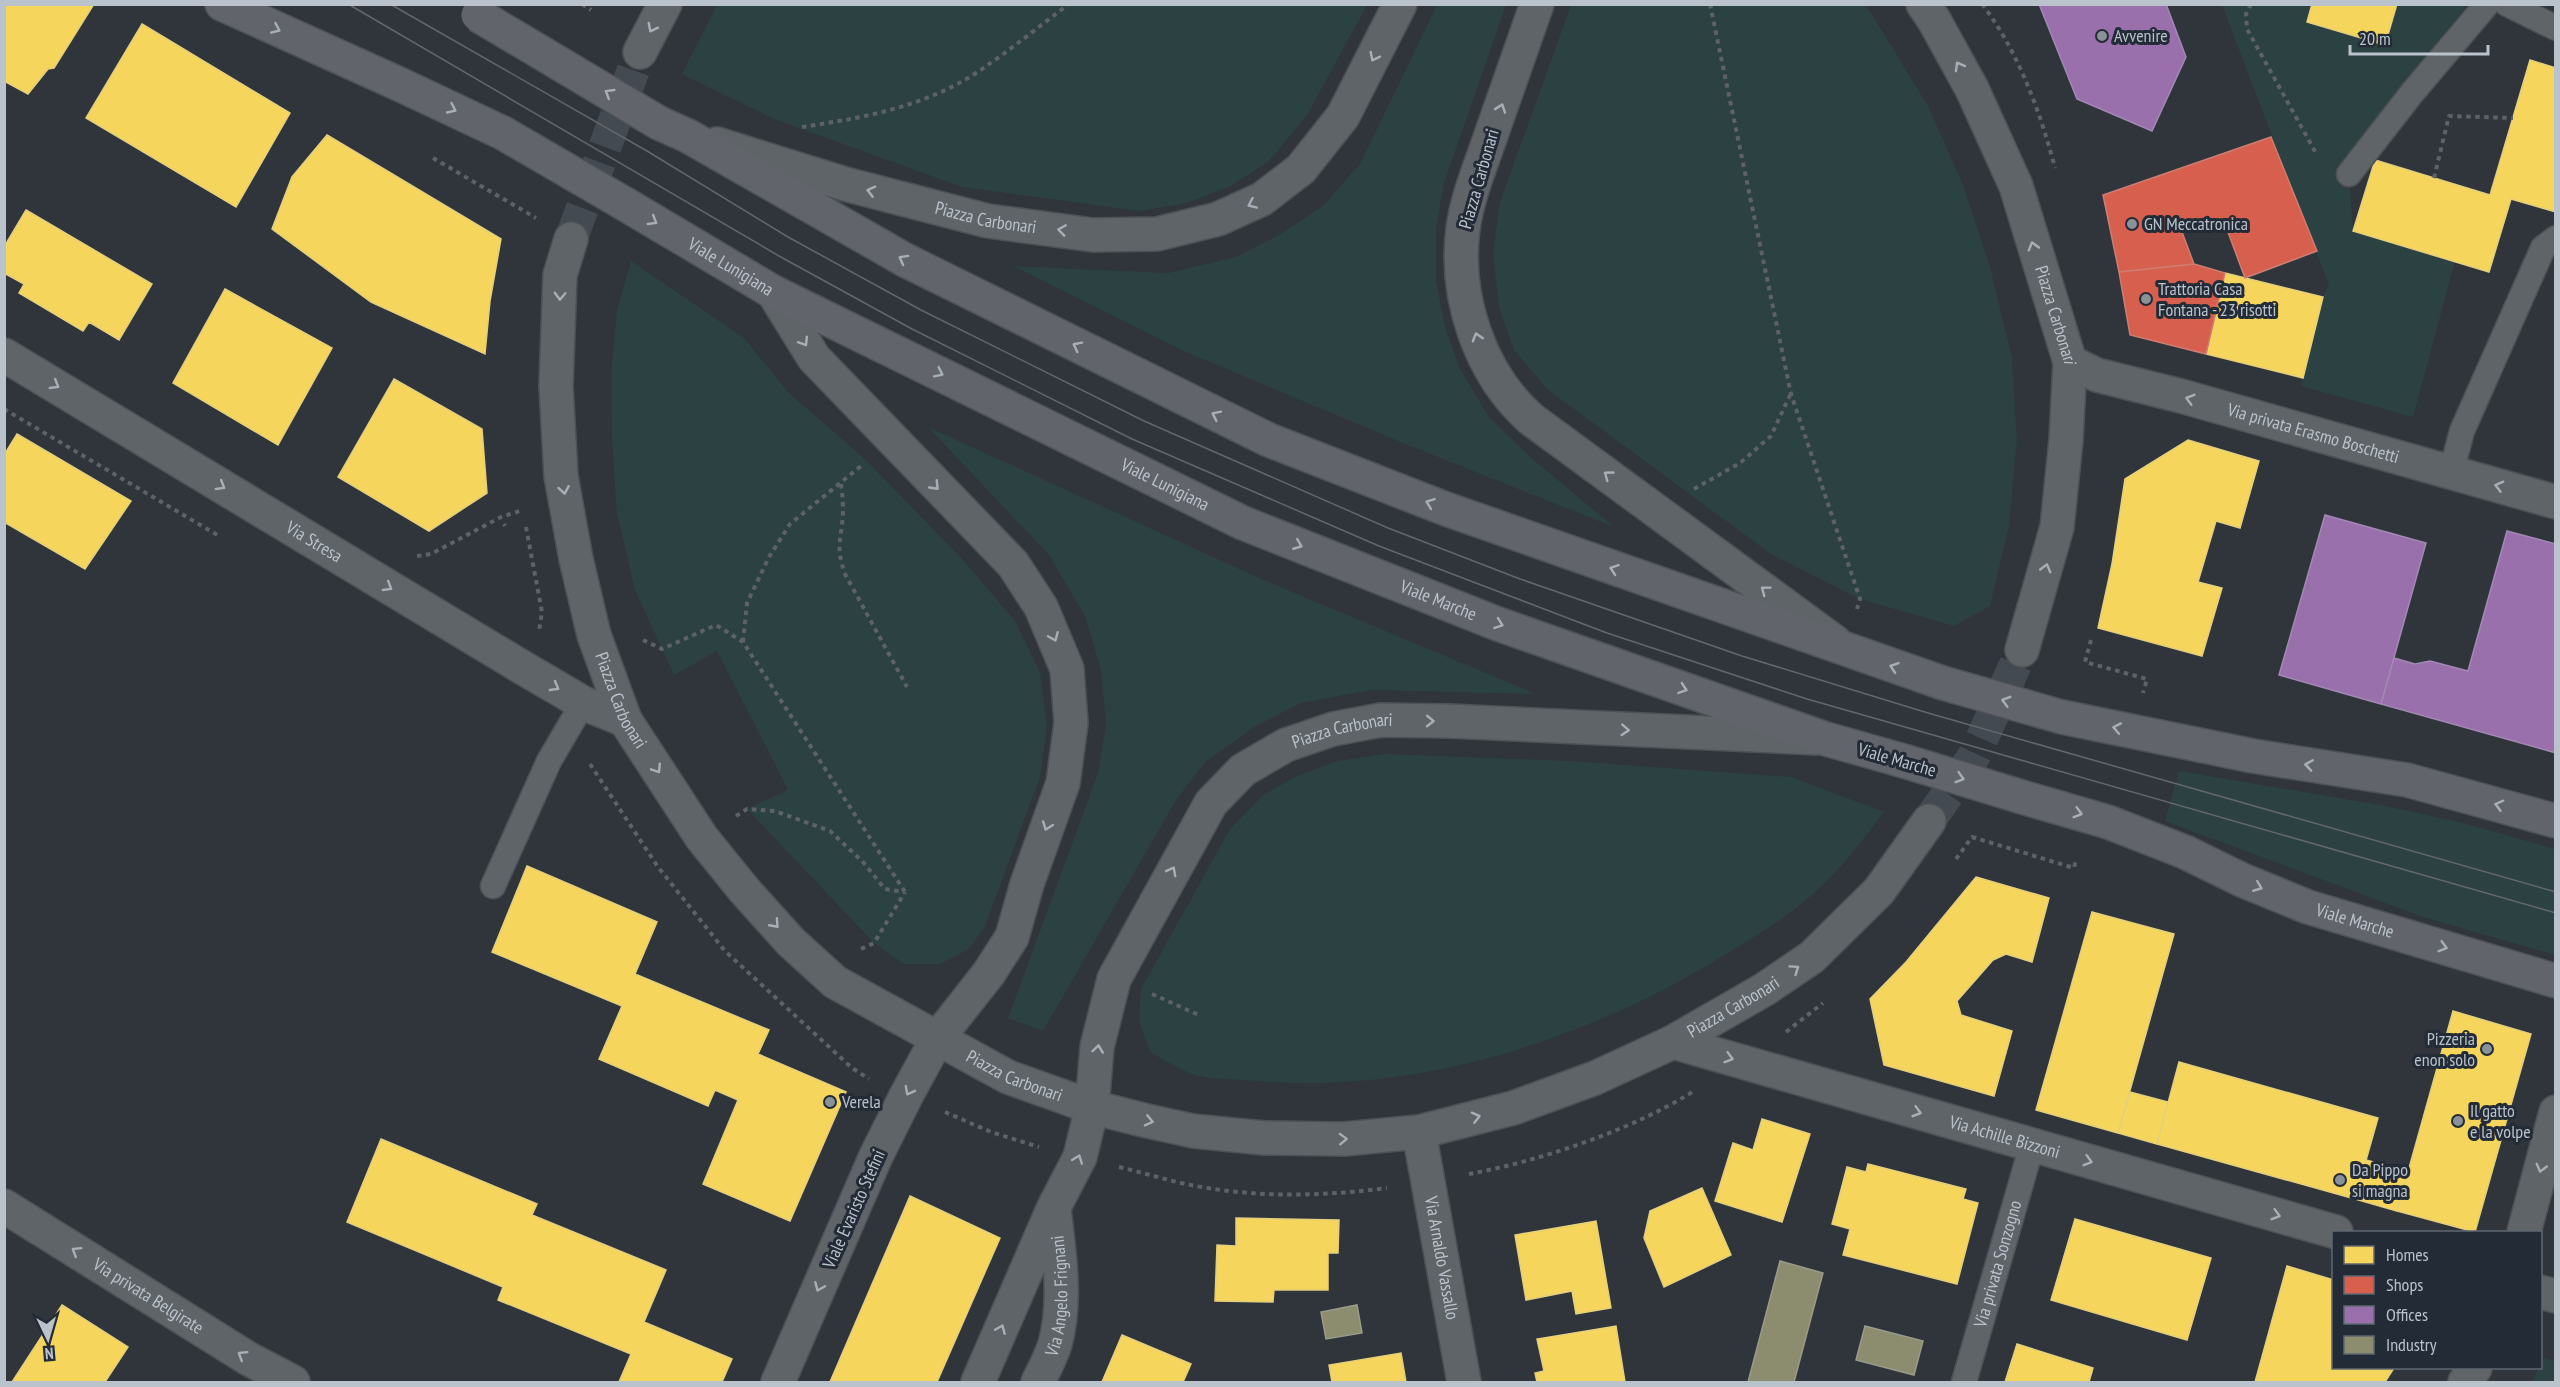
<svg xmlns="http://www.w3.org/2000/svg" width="2560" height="1387" viewBox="0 0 2560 1387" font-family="'PT Sans Narrow',sans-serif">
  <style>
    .green { fill: #2c4142 }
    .homes { fill: #f6d55c; stroke: #e4cf7d; stroke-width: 1.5 }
    .shops { fill: #d6604d; stroke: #ce7d73; stroke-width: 1.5 }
    .offices { fill: #9970ab; stroke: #a389b5; stroke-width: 1.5 }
    .industry { fill: #8c8c6e; stroke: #9a9c8a; stroke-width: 1.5 }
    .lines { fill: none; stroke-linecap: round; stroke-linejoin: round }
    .street-tunnel { stroke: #444a51; stroke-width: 33; stroke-dasharray: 33 16; stroke-linecap: butt }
    .lane-casing { stroke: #4c5156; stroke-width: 27 }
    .street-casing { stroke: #4c5156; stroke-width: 36 }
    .primary-casing { stroke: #4c5258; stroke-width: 36 }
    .path { stroke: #5d6267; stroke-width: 4; stroke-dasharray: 4.5 4.5; stroke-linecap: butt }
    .lane { stroke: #5f6469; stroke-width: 24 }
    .street { stroke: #5f6469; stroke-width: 33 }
    .primary { stroke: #61656b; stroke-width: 33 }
    .tram { stroke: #63676c; stroke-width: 1.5 }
    .primary-bridge-casing { stroke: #4c5258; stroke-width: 36; stroke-linecap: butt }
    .primary-bridge { stroke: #61656b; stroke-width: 33 }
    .oneway { stroke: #a8afb7 }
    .oneway2 { stroke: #a8afb8 }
    .poi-dot { fill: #899199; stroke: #222b36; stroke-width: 2 }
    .labels { text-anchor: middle; stroke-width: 6; stroke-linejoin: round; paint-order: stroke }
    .poi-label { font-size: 18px; fill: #bac2cb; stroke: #222b36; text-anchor: start }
    .street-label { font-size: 18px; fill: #bac2cb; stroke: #222b36 }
  </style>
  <rect width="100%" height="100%" fill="#2f353b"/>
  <path class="green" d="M717 5V4L1367 5 1307 115 1269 161 1231 186 1187 203 1139 211 962 187 774 119 682 74Z
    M1437 5H1506L1444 183 1436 228V281L1446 330 1460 369 1489 417 1529 456 1614 527 1403 443 1186 352 1013 266 1168 273 1236 257 1281 234 1323 206 1360 164Z
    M1571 5H1866L1928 106 1963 185 1990 267 2012 358 2017 439 2009 526 1990 606 1954 626 1860 599 1771 554 1547 389 1514 350 1499 308 1493 253 1500 202Z
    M2222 5H2467L2344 158 2349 174 2353 231 2455 261 2413 417 2301 386 2323 297 2329 285Z
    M631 261 744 338 789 393 867 461 964 561 1015 621 1040 672 1047 725 1040 777 985 926 969 949 940 964H904L874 943 747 809 788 790 717 651 674 675 635 590 617 514 612 440 611 375 617 310Z
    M928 427 1268 582 1536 694 1371 690 1301 703 1254 727 1205 762 1176 800 1043 1031 1008 1018 1098 773 1106 724 1101 670 1085 616 1049 555Z
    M1385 754 1571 761 1791 777 1884 812C1862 841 1840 870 1813 894 1786 918 1754 937 1723 956 1583 1042 1410 1097 1244 1080 1229 1079 1213 1079 1199 1076 1183 1072 1165 1060 1150 1052L1139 1021 1141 989 1230 829 1262 796 1293 778 1337 761Z
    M2179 771 2386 806 2463 823 2555 849V955L2423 917 2165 821Z
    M2543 1358 2555 1361V1382H2532Z"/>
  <path class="homes" d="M4 4H94L54 68 48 69 28 94 4 81Z
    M2312 4H2397L2385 45 2307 22Z
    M142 24 290 113 236 207 86 118Z
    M2530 60 2556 68V212L2511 199 2489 272 2353 231 2375 160 2490 195Z
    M327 135 501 239 490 301 485 354 371 302 272 229 292 177Z
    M26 210 152 284 119 340 89 322 83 331 19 293 24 284 4 273V247Z
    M2225 273 2323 297 2303 378 2206 354Z
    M225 289 332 348 278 445 173 383Z
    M394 379 482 429 487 493 429 531 338 477Z
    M17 434 131 501 85 569 4 522V455Z
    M2188 440 2259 461 2240 528 2216 521 2198 582 2222 588 2202 656 2098 628 2112 564 2125 479Z
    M527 866 657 922 635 974 769 1030 758 1054 846 1092 790 1221 703 1184 738 1100 715 1090 708 1106 599 1059 622 1006 492 952Z
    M1976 877 2049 898 2032 962 2006 954 1993 960 1957 1001 1961 1015 2012 1031 1994 1096 1884 1065 1870 999 1906 962Z
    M2092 912 2174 934 2118 1133 2036 1110Z
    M2453 1011 2531 1034 2475 1232 2397 1211Z
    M2179 1062 2378 1118 2355 1199 2157 1144Z
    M2130 1092 2168 1102 2157 1144 2118 1133Z
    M1762 1119 1810 1134 1782 1222 1715 1201 1733 1143 1753 1150Z
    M381 1139 537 1204 532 1215 666 1270 644 1322 732 1359 722 1382H619L631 1354 498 1300 503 1287 347 1222Z
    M2366 1160 2408 1171 2397 1211 2355 1199Z
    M1868 1164 1966 1189 1963 1199 1978 1203 1957 1284 1843 1255 1850 1229 1832 1224 1847 1167 1866 1172Z
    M1702 1188 1731 1255 1664 1287 1644 1238 1650 1211Z
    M910 1196 1000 1238 937 1382H830Z
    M1236 1218 1339 1220 1338 1253H1328V1290H1274L1273 1302 1215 1301 1217 1245 1236 1246Z
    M2075 1219 2211 1258 2187 1340 2051 1300Z
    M1596 1221 1611 1308 1576 1314 1572 1291 1526 1300 1515 1235Z
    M2287 1266 2334 1280V1368H2394L2385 1382H2255Z
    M62 1305 128 1347 105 1382H12Z
    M1616 1326 1625 1382H1537L1535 1373 1544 1371 1537 1339Z
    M1122 1335 1191 1364 1183 1382H1102Z
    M2017 1344 2093 1368 2089 1382H2005Z
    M1401 1353 1406 1382H1332L1329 1365Z"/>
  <path class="shops" d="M2271 137 2317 251 2245 278 2225 224H2179L2194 264 2119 272 2103 195Z
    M2194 264 2225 273 2206 354 2130 335 2119 272Z"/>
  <path class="offices" d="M2039 4H2166L2186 57 2152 131 2077 99Z
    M2325 515 2426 543 2381 704 2279 675Z
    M2507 531 2556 544V753L2381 704 2394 658 2415 664 2430 661 2468 671Z"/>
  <path class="industry" d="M1780 1261 1823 1273 1794 1382H1748Z
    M1357 1305 1362 1333 1326 1339 1321 1312Z
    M1865 1326 1923 1341 1914 1375 1856 1360Z"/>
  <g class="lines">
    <path class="street-tunnel" d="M571 239 640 52
      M1929 821 1974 756 2022 650"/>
    <g class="lane-casing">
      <g id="lane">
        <path d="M2507 4 2556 28"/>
        <path d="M2349 174 2412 93 2487 4"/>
        <path d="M2451 473 2462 431 2543 248 2556 238"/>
        <path d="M493 886 549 761 583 703"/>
        <path id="s1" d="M1964 1382 2032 1145"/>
      </g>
    </g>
    <g class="street-casing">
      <g id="street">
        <path d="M1537 4C1521 49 1506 93 1490 138 1480 167 1467 198 1463 229 1454 297 1480 374 1531 419L1835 642"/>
        <path id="s2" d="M1923 4 1934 20 1972 89 2016 186 2070 362 2066 440 2057 527 2022 650"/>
        <path d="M640 52 665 4"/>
        <path id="s3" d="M717 144 845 184 988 221 1093 235 1157 234 1218 219 1262 199 1301 169 1343 116 1400 4"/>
        <path id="s4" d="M571 239 560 275 556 386 561 476 576 559 594 635 625 720 702 838 745 891 791 942 835 982 1008 1077 1092 1107 1143 1120 1193 1131 1264 1138 1344 1139 1419 1132 1513 1108 1595 1078 1673 1042 1765 989 1812 957 1879 891 1929 821"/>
        <path d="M773 292 814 358 1013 564 1041 607 1067 669 1071 723 1063 783 1027 884 1012 937 989 973 937 1039 906 1096 876 1156 778 1382"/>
        <path id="s5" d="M4 355 520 666 583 703 625 720"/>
        <path id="s6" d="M2070 362 2097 375 2181 396 2556 502"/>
        <path id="s7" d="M1673 1042 2336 1232"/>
        <path id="s8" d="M1419 1132 1464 1382"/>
        <path id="s9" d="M4 1206 249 1359 293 1382"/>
        <path d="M2524 1232 2556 1112"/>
        <path d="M2540 1292 2556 1296"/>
        <path id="s10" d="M978 1382 1054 1207 1080 1157 1092 1107 1097 1047 1114 979 1211 803 1243 770 1286 745 1333 729 1381 720 1449 721 1816 738"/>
        <path id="s11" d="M1038 1382C1044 1370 1051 1357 1055 1344 1067 1300 1059 1252 1054 1209"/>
        <path d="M2465 1382 2475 1368"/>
      </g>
    </g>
    <g class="primary-casing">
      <g id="primary">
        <path d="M222 4 399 84"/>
        <path d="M659 123 688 136 905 260 1269 440 1446 509 1943 683"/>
        <path id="s12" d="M625 204 773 292 1243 523 1498 624 1826 739 1904 761"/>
        <path d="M2062 717 2253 756 2407 780 2556 821"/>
        <path id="s13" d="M2022 797 2108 822 2185 852 2242 880 2308 907 2556 981"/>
      </g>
    </g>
    <path class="path" d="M582 4 591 10
      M1710 4 1791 394 1860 599 1857 609
      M1982 4C2018 51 2040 111 2055 168
      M2251 4 2246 14 2247 29 2317 155
      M802 127C862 118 924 107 976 73 1008 52 1038 27 1069 4
      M433 158 536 218
      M2434 178 2449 116 2513 118
      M4 409 219 536
      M841 484C842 492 843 500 843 508 843 537 834 543 845 574L907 687
      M1694 489 1740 463 1771 436 1790 395
      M504 524 505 526
      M526 527 542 612 539 631
      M417 556 431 554 501 517 523 510
      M643 640 662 649 716 625 743 642 905 892
      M2091 640 2085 662 2147 679 2143 693
      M743 642 747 603 769 557 790 524 861 466
      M590 764 658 867 725 951 852 1068 869 1079
      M736 816 747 809 775 811 830 831 863 862 885 889 904 892
      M1956 859 1972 837 2074 868 2076 859
      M861 949 874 943 905 892
      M1152 994 1201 1016
      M1786 1032 1823 1003
      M945 1112 991 1132 1039 1147
      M1119 1167C1140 1172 1160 1178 1181 1183 1249 1198 1319 1197 1387 1188
      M1469 1174C1540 1161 1632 1130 1694 1091"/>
    <use href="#lane" class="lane"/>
    <use href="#street" class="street"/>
    <use href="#primary" class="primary"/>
    <path class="tram" d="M348 4 779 256 912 329 1132 439 1379 546 1607 633 1807 699 2556 913
      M390 4 647 151 788 237 921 310 1144 421 1388 528 1520 579 1742 656 1928 713 2556 892"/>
    <g class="primary-bridge-casing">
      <path id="primary-bridge" d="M478 15 659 123
        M399 84 503 133 625 204
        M1943 683 2062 717
        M1904 761 2022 797"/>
    </g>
    <use href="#primary-bridge" class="primary-bridge"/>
  </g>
  <defs><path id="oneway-chevron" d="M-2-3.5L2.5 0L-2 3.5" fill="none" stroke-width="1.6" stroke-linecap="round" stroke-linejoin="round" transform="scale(1.5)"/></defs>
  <g class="oneway">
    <use href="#oneway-chevron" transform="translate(652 28) rotate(117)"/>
    <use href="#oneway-chevron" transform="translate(1374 57) rotate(117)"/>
    <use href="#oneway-chevron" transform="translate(1959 66) rotate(-119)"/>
    <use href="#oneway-chevron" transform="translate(1501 108) rotate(-71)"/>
    <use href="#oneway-chevron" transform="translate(871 191) rotate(-166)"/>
    <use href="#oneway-chevron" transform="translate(1252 204) rotate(156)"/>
    <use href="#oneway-chevron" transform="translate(1062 230) rotate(-172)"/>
    <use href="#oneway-chevron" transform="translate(2033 246) rotate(-106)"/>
    <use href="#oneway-chevron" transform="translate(560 296) rotate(92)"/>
    <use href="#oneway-chevron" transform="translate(1477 337) rotate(-107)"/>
    <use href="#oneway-chevron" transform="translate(804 342) rotate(58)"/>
    <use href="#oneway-chevron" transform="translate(55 385) rotate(31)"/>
    <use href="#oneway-chevron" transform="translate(2190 399) rotate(-164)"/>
    <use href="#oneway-chevron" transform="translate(1608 475) rotate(-144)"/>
    <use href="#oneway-chevron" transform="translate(221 486) rotate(31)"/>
    <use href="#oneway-chevron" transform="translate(935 486) rotate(46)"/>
    <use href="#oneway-chevron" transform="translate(2499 486) rotate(-165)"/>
    <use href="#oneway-chevron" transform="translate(564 490) rotate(80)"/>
    <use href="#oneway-chevron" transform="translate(2046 568) rotate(-75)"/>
    <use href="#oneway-chevron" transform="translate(388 587) rotate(31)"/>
    <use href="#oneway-chevron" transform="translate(1765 590) rotate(-143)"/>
    <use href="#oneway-chevron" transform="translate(1054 637) rotate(67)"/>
    <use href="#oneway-chevron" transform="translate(555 687) rotate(30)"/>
    <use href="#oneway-chevron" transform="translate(1430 721) rotate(1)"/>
    <use href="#oneway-chevron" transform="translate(1625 730) rotate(3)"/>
    <use href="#oneway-chevron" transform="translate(657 769) rotate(57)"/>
    <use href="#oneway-chevron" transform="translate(1047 826) rotate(110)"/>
    <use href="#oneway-chevron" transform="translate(1172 871) rotate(-62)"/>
    <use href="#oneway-chevron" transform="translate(775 924) rotate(48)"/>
    <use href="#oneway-chevron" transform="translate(1795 969) rotate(-35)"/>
    <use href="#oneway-chevron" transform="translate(1098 1049) rotate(-82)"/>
    <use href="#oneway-chevron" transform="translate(1729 1058) rotate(16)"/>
    <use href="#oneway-chevron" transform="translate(909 1091) rotate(118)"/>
    <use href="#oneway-chevron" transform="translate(1917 1112) rotate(16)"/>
    <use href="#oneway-chevron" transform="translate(1476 1117) rotate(-14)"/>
    <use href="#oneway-chevron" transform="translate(1149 1121) rotate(13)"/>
    <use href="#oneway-chevron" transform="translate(1343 1139) rotate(-2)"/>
    <use href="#oneway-chevron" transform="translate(1078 1159) rotate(-69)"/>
    <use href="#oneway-chevron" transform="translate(2088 1161) rotate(16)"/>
    <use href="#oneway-chevron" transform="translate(2541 1168) rotate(105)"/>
    <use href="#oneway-chevron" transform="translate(2276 1215) rotate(16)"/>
    <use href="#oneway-chevron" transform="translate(76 1251) rotate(-148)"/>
    <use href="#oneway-chevron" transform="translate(819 1287) rotate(113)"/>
    <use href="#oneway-chevron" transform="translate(1001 1329) rotate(-67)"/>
    <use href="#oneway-chevron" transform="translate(242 1355) rotate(-148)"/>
  </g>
  <g class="oneway2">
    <use href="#oneway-chevron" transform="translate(276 29) rotate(24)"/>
    <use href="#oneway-chevron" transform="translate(609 93) rotate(-149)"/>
    <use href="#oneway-chevron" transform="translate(452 109) rotate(25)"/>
    <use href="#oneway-chevron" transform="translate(653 221) rotate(31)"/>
    <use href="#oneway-chevron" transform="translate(903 259) rotate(-151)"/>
    <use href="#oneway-chevron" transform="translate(1077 346) rotate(-153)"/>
    <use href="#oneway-chevron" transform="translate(939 373) rotate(26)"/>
    <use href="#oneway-chevron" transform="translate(1216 415) rotate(-154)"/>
    <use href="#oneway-chevron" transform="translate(1430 503) rotate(-159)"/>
    <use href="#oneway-chevron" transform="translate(1298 545) rotate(22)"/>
    <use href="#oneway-chevron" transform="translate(1614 569) rotate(-161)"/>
    <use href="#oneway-chevron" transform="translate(1499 624) rotate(20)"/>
    <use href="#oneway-chevron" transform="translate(1894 667) rotate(-161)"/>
    <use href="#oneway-chevron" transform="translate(1683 689) rotate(19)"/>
    <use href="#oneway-chevron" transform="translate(2006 701) rotate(-164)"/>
    <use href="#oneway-chevron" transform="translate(2117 728) rotate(-169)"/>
    <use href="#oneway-chevron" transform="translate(2309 765) rotate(-171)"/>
    <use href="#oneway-chevron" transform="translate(1960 778) rotate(17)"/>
    <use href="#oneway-chevron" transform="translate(2499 805) rotate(-165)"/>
    <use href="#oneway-chevron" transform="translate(2078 813) rotate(16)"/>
    <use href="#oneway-chevron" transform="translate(2258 887) rotate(22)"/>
    <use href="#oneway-chevron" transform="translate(2443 947) rotate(16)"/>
  </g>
  <g class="poi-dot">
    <circle cx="2102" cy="36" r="6"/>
    <circle cx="2132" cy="224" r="6"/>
    <circle cx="2146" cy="299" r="6"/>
    <circle cx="2487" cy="1049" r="6"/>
    <circle cx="830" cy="1102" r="6"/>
    <circle cx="2458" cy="1121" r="6"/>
    <circle cx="2340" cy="1180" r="6"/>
  </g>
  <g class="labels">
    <g class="poi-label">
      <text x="2114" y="42">Avvenire</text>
      <text x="2144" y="230">GN Meccatronica</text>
      <text x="2158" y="295">Trattoria Casa<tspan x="2158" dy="21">Fontana - 23 risotti</tspan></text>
      <text x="2475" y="1045" text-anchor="end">Pizzeria<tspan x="2475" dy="21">enon solo</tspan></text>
      <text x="842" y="1108">Verela</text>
      <text x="2470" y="1117">Il gatto<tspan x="2470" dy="21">e la volpe</tspan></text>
      <text x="2352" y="1176">Da Pippo<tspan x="2352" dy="21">si magna</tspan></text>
    </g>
    <g class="street-label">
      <text transform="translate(1479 179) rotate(-74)" y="6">Piazza Carbonari</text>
      <text dy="6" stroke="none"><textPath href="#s3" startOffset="279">Piazza Carbonari</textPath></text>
      <text dy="6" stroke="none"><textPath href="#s12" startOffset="123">Viale Lunigiana</textPath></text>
      <text dy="6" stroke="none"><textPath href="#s2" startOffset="340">Piazza Carbonari</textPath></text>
      <text dy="6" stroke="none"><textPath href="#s6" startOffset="254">Via privata Erasmo Boschetti</textPath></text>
      <text dy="6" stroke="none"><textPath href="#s12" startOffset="609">Viale Lunigiana</textPath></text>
      <text dy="6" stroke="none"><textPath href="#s5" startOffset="362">Via Stresa</textPath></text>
      <text dy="6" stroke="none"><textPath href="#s12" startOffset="906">Viale Marche</textPath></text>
      <text dy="6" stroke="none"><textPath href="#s4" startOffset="472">Piazza Carbonari</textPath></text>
      <text dy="6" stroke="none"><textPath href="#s10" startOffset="784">Piazza Carbonari</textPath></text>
      <text transform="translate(1897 760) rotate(16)" y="6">Viale Marche</text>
      <text dy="6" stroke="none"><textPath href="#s13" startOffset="356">Viale Marche</textPath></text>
      <text dy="6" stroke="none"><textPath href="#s4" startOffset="1786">Piazza Carbonari</textPath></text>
      <text dy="6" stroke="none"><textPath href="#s4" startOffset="1032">Piazza Carbonari</textPath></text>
      <text dy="6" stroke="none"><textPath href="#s7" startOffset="345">Via Achille Bizzoni</textPath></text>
      <text transform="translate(854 1209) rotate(-66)" y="6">Viale Evaristo Stefini</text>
      <text dy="6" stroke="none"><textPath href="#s8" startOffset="128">Via Arnaldo Vassallo</textPath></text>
      <text dy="6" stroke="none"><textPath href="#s1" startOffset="123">Via privata Sonzogno</textPath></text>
      <text dy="6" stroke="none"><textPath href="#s11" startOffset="90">Via Angelo Frignani</textPath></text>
      <text dy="6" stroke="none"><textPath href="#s9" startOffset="170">Via privata Belgirate</textPath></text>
    </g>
  </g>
  <rect width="2560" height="1387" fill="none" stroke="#bac2cb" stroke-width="12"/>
  <rect x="2332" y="1231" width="210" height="138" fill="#222b36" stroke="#5f6772" stroke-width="1.5"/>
  <rect x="2344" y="1246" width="30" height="18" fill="#f6d55c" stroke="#5f6772" stroke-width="1.5"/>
  <text x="2386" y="1261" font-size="18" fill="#bac2cb">Homes</text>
  <rect x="2344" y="1276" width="30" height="18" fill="#d6604d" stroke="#5f6772" stroke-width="1.5"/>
  <text x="2386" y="1291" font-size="18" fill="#bac2cb">Shops</text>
  <rect x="2344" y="1306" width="30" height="18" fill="#9970ab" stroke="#5f6772" stroke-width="1.5"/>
  <text x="2386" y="1321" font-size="18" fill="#bac2cb">Offices</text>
  <rect x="2344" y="1336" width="30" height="18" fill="#8c8c6e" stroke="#5f6772" stroke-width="1.5"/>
  <text x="2386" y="1351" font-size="18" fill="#bac2cb">Industry</text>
  <g transform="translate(48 1339) rotate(175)" stroke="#222b36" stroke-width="4.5" paint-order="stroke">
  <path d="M0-4.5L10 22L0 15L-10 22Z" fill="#bac2cb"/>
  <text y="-9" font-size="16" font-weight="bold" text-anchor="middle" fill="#bac2cb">N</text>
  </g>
  <path d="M2350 45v9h138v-9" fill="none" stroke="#bac2cb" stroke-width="3"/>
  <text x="2359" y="45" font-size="18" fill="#bac2cb" stroke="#222b36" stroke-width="4.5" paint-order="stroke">20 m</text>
</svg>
